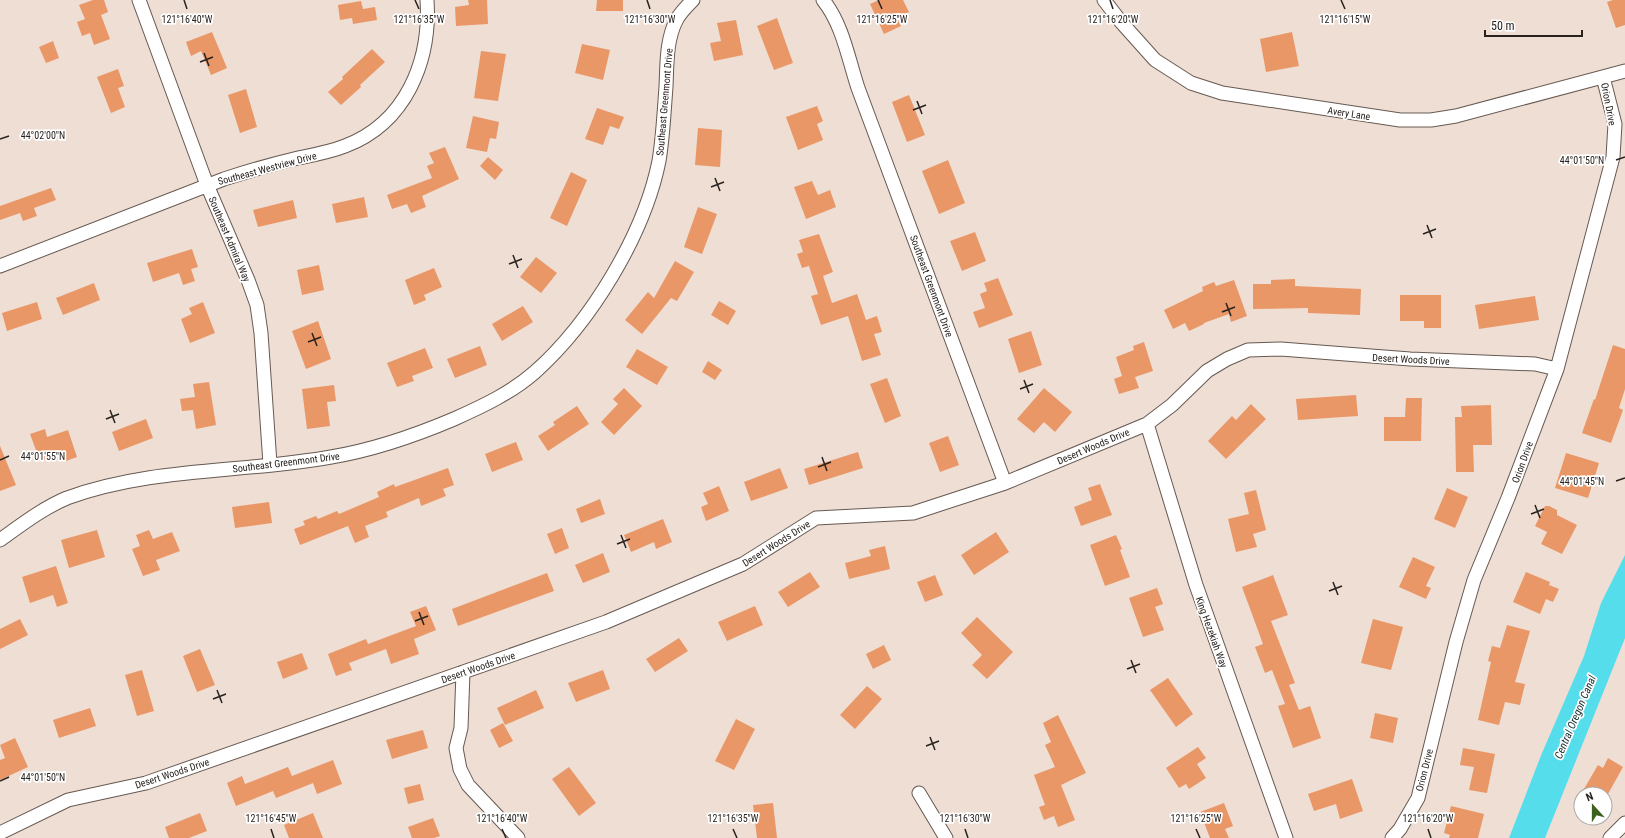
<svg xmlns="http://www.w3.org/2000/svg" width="1625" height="838" viewBox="0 0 1625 838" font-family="'Roboto Condensed',sans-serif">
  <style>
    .water { fill: #55ddec }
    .building { fill: #ea9767 }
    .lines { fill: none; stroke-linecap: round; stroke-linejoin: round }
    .minor-casing { stroke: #675951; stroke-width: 15 }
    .minor { stroke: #fff; stroke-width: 13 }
    .ticks { fill: none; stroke: #28221e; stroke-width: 1.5 }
    .labels { text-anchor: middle; stroke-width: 3.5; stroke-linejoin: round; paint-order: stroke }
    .street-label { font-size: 10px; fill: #28221e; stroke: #fff }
    .water-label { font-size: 11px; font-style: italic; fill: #162d30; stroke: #fff }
    .ticks-label { font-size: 10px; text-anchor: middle; fill: #28221e; stroke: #fff; stroke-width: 3.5; stroke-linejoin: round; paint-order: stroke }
  </style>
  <rect width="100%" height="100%" fill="#eeded4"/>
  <path class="water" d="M1625 555V638L1545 838H1509L1542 753 1584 656 1601 603Z"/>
  <path class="building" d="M93 0H104L108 12 101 15 110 39 94 45 90 33 82 36 77 22 85 19 79 5Z
    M468 0H487L488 24 456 26 455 7 469 5Z
    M597 0H623V11H596Z
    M879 0H903L909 12 897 18 901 26 884 34 870 4Z
    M1613 0H1625V25L1616 28 1607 2Z
    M361 1 363 9 375 7 377 20 353 24 352 18 340 20 338 5Z
    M777 18 793 63 774 70 757 26Z
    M736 20 743 55 714 61 710 43 721 41 717 23Z
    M212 32 227 68 211 75 201 51 191 56 186 42Z
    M1292 32 1299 66 1266 72 1260 39Z
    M53 41 59 58 46 63 39 47Z
    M582 44 610 50 603 80 575 73Z
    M372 49 385 62 360 85 361 87 341 105 328 92 343 79 342 77Z
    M481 51 506 54 498 101 474 98Z
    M118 69 124 86 118 88 125 107 111 113 97 77Z
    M246 89 257 127 240 133 228 95Z
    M909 95 925 135 907 142 892 102Z
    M817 106 823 121 817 124 823 140 798 150 786 117Z
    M597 108 624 117 619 129 610 126 603 145 585 139Z
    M473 116 499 122 496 139 490 138 487 152 466 148Z
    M698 128 722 130 720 167 695 165Z
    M445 147 459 179 422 196 426 207 411 213 407 204 392 209 387 195 432 178 427 166 434 163 429 153Z
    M488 157 503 170 495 180 480 166Z
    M948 160 965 203 939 214 922 171Z
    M571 172 587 180 567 226 550 218Z
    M812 181 818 195 830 190 836 207 806 219 794 187Z
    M51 188 56 200 34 208 37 216 23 221 20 213 0 220V206Z
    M364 197 368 217 336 223 332 204Z
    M293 200 297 218 258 227 253 210Z
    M698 207 717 214 702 254 684 247Z
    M975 232 986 261 962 271 950 241Z
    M819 234 833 272 823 276 832 303 857 294 866 320 877 316 882 332 874 334 881 355 862 361 848 316 821 325 811 296 818 294 809 266 802 268 797 254 803 252 799 240Z
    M192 249 198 267 191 269 195 281 183 285 179 273 153 282 147 263Z
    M536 257 557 273 541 293 520 277Z
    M675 261 694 272 677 301 671 298 642 334 625 320 648 292 654 298Z
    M319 265 324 290 302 295 297 270Z
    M434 268 442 287 424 295 426 300 414 305 405 280Z
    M998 278 1013 315 979 328 973 312 985 308 980 294 987 291 984 283Z
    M1295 279V286L1361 289 1360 315 1308 313V308L1253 309V284H1271V280Z
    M1234 280 1247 316 1231 322 1229 314 1204 323V324L1189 331 1185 323 1173 329 1164 310 1203 291 1202 287 1214 282 1216 286Z
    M94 283 100 300 63 315 56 298Z
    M1400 295H1441V328H1424V321H1400Z
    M1535 296 1539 320 1479 329 1475 305Z
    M719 301 736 311 728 325 711 315Z
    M37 302 42 319 7 331 2 313Z
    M203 302 215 333 190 343 181 319 192 314 189 308Z
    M523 306 533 322 502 341 492 324Z
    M318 321 331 359 306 369 292 331Z
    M1031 331 1042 365 1019 373 1008 339Z
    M1144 342 1153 371 1135 377 1139 388 1119 394 1114 379 1122 376 1116 357 1134 350 1133 346Z
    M1613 345 1625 349V389L1619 408 1623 410 1611 443 1582 433 1594 399 1595 400Z
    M480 346 487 365 455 378 447 359Z
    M425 348 433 368 412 376 414 381 397 387 387 363Z
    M637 349 668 367 657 385 626 367Z
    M708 361 722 370 715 380 702 372Z
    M887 378 901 416 885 423 870 384Z
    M209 382 216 425 196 429 193 410 182 411 180 399 195 397 193 384Z
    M334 385 336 401 327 402 330 426 307 429 302 389Z
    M624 388 642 406 614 435 601 422 618 404 613 399Z
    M1044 388 1072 412 1055 432 1044 422 1034 433 1017 419Z
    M1356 395 1358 416 1298 420 1296 399Z
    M1406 398H1422L1421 441H1384V417H1405Z
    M1251 404 1266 419 1226 459 1208 441 1232 416 1236 420Z
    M1491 405 1492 445H1473L1474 472H1456L1455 417H1462L1461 406Z
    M577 406 589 424 548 451 538 436 555 425 553 422Z
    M146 419 153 438 119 451 112 432Z
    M45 429 47 437 68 430 77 457 63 462 60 454 40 461 30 434Z
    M948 436 959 465 940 472 929 443Z
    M516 442 523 460 492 472 485 454Z
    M0 446 16 485 0 491Z
    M858 452 863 468 809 485 804 469Z
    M1566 453 1599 463 1588 498 1555 488Z
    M448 468 454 485 443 489 446 496 421 506 419 498 386 512 388 517 365 526 369 537 355 543 348 526 300 545 294 529 305 525 303 521 316 516 318 519 337 511 339 514 379 497 377 492 394 484 395 487Z
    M780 468 788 488 751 501 744 482Z
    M1100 484 1112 515 1081 526 1074 507 1092 500 1088 488Z
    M719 486 729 511 706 521 701 507 708 504 703 493Z
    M1447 488 1468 497 1455 528 1434 519Z
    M1256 490 1266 530 1253 534 1257 547 1236 552 1228 519 1249 514 1244 493Z
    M600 499 605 514 581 523 576 509Z
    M269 502 272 523 235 528 232 507Z
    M1545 506H1549L1557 510V515L1577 525 1562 554 1541 544 1547 532 1535 526Z
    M663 519 672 542 656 549 654 542 631 552 624 535Z
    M562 528 569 548 555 554 547 534Z
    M97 530 105 557 69 568 61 540Z
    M149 530 153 539 172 532 180 551 156 560 160 570 143 576 132 549 140 546 136 535Z
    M996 532 1009 552 974 575 961 555Z
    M1116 535 1122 549 1120 550 1130 577 1105 586 1090 545Z
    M885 546 890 569 849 579 845 563 871 556 869 550Z
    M603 553 610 572 583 583 575 565Z
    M1413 557 1435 567 1426 586 1431 588 1426 599 1399 587Z
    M56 566 68 603 57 607 53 595 30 603 22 577Z
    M810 572 820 587 788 607 778 592Z
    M1526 572 1550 582 1549 585 1559 589 1553 602 1546 599 1540 614 1513 602Z
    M547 573 554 591 458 626 452 609Z
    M935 575 943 595 925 602 917 582Z
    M1273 575 1288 615 1271 621 1295 683 1289 685 1299 710 1310 706 1321 738 1293 748 1278 706 1285 704 1272 670 1265 673 1255 647 1263 644 1242 587Z
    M1157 588 1163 604 1155 607 1164 630 1143 637 1129 598Z
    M426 606 436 630 414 639 419 654 391 664 386 649 349 663 352 670 336 676 328 654 366 639 368 644 416 626 410 612Z
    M755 606 763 625 727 641 718 622Z
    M977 617 1013 652 987 679 972 665 982 655 961 633Z
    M20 619 28 635 0 649V629Z
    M1373 619 1403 627 1391 670 1361 663Z
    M1507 625 1530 631 1515 682 1525 684 1520 705 1505 702 1499 725 1478 720 1491 662 1488 661 1492 646 1500 648Z
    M679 638 688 651 655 672 646 659Z
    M884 645 891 660 873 669 866 654Z
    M200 649 215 685 197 692 183 656Z
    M302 653 308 669 283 679 277 662Z
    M142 670 154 711 137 716 125 675Z
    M603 670 610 689 576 702 568 683Z
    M1168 678 1193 714 1176 727 1150 690Z
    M867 686 882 699 855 729 840 715Z
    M536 690 544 708 505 725 497 708Z
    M90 708 96 726 59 738 53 720Z
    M1375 713 1398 718 1393 743 1370 738Z
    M1058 715 1086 773 1061 785 1075 820 1058 827 1054 816 1044 820 1039 807 1045 805 1034 775 1055 767 1045 745 1051 742 1043 723Z
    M736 719 755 729 734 770 715 761Z
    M503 723 513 741 499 748 490 730Z
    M423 730 428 748 392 759 386 740Z
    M15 738 28 767 0 780V760L5 758 0 745Z
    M1198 747 1206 758 1197 764 1206 778 1189 789 1186 784 1179 788 1166 768Z
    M1463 748 1495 754 1487 793 1469 790 1474 767 1460 765Z
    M1608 758 1623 767 1608 794H1581L1598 765 1603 768Z
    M333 760 342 784 317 794 313 783 276 798 273 791 236 806 227 783 242 776 245 784 288 767 292 776Z
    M569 767 596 803 579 816 552 779Z
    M1352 779 1363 811 1340 819 1336 804 1314 811 1308 794Z
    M420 784 424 800 408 804 404 788Z
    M773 803 777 838H757L753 805Z
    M1224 803 1233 826 1225 829 1229 838H1210L1200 812Z
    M1451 806 1484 814 1478 838H1449L1450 835 1444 833Z
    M200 813 207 831 189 838H169L165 827Z
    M313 813 323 838H289L284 825Z
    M433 818 440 836 434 838H412L408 827Z"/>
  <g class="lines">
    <g class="minor-casing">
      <path id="minor" d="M139 0 207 185 248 280 257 305 261 333 270 464
        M823 0C843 25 848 58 858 88L1005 483
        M1104 0 1121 22 1155 60 1191 83 1222 93 1400 120H1431L1456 116 1625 71
        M0 266 224 179C248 171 273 164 298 158 313 155 330 152 345 146 406 123 431 61 427 0
        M1147 424 1196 585 1286 838
        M0 540C21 525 43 508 67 498 152 467 243 473 331 457 373 450 414 436 454 419 483 406 511 393 535 372 591 322 644 235 659 161 663 137 664 112 666 87 667 65 666 39 677 19 681 12 687 6 693 0
        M463 672 461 728 456 748 460 769 468 785 518 838
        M919 793 946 838
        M0 833 68 800 146 783 606 622 743 564 816 518 913 513 1005 483 1147 424 1172 405 1207 371 1227 359 1248 350 1281 349 1410 359 1535 364 1557 369
        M1392 838 1400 829 1418 798 1456 642 1474 580 1508 498 1557 369 1613 157 1615 124 1603 77
        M1610 838 1625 823"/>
    </g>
    <use href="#minor" class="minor"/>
  </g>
  <path class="ticks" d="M184 0 187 9M415 0 419 9M647 0 650 9M878 0 882 9M1110 0 1113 9M1341 0 1345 9M204 53 209 66M200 62 213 57M917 101 922 114M913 110 926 105M0 139 9 136M1616 160 1625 157M715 178 720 191M711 187 724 182M1427 225 1432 238M1423 234 1436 229M513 255 518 268M509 264 522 259M1226 303 1231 316M1222 312 1235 307M312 333 317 346M308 342 321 337M1024 380 1029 393M1020 389 1033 384M110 410 115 423M106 419 119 414M822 457 827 471M0 460 9 456M818 467 831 462M1616 481 1625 478M1535 505 1540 518M1531 514 1544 509M621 535 626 548M617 544 630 539M1333 582 1338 595M1329 591 1342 586M419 612 424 625M415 621 428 616M1131 660 1136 673M1127 669 1140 664M217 690 222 703M213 699 226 694M930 737 935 750M926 746 939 741M0 781 9 777M271 829 274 838M502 829 506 838M733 829 737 838M965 829 968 838M1196 829 1200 838M1428 829 1431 838"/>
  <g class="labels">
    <g class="street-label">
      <text transform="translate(664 102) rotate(-85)" y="4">Southeast Greenmont Drive</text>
      <text transform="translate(1609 104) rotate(79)" y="4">Orion Drive</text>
      <text transform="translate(1349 113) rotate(9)" y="4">Avery Lane</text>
      <text transform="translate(267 168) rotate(-15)" y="4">Southeast Westview Drive</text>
      <text transform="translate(230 239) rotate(67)" y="4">Southeast Admiral Way</text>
      <text transform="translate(932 286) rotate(70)" y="4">Southeast Greenmont Drive</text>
      <text transform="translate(1411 359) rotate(3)" y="4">Desert Woods Drive</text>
      <text transform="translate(1093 446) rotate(-23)" y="4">Desert Woods Drive</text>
      <text transform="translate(286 462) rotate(-7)" y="4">Southeast Greenmont Drive</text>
      <text transform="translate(1522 462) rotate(-70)" y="4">Orion Drive</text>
      <text transform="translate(776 543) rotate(-32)" y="4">Desert Woods Drive</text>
      <text transform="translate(1212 632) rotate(70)" y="4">King Hezekiah Way</text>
      <text transform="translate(478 667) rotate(-19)" y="4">Desert Woods Drive</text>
      <text transform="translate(1424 770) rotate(-76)" y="4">Orion Drive</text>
      <text transform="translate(172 773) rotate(-18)" y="4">Desert Woods Drive</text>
    </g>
    <g class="water-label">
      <text transform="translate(1575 717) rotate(-67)" y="4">Central Oregon Canal</text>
    </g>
  </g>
  <g class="ticks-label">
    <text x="882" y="23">121°16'25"W</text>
    <text x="187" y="23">121°16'40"W</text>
    <text x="419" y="23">121°16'35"W</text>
    <text x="650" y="23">121°16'30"W</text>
    <text x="1113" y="23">121°16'20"W</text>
    <text x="1345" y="23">121°16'15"W</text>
    <text x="43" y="139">44°02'00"N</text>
    <text x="1582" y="164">44°01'50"N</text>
    <text x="43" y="460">44°01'55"N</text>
    <text x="1582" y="485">44°01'45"N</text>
    <text x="43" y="781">44°01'50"N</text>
    <text x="271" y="822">121°16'45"W</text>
    <text x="502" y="822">121°16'40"W</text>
    <text x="733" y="822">121°16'35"W</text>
    <text x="965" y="822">121°16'30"W</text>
    <text x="1196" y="822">121°16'25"W</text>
    <text x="1428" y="822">121°16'20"W</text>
  </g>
  <g transform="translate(1593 806) rotate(339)"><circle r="19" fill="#ffffff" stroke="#a9a7a5"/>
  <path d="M0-3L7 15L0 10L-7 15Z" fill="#3a621d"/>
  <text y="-6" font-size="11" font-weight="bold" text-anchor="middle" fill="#28221e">N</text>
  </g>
  <path d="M1485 30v6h97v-6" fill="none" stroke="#28221e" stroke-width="2"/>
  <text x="1491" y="30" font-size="12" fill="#28221e" stroke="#ffffff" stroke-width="3" paint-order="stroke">50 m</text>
</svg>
